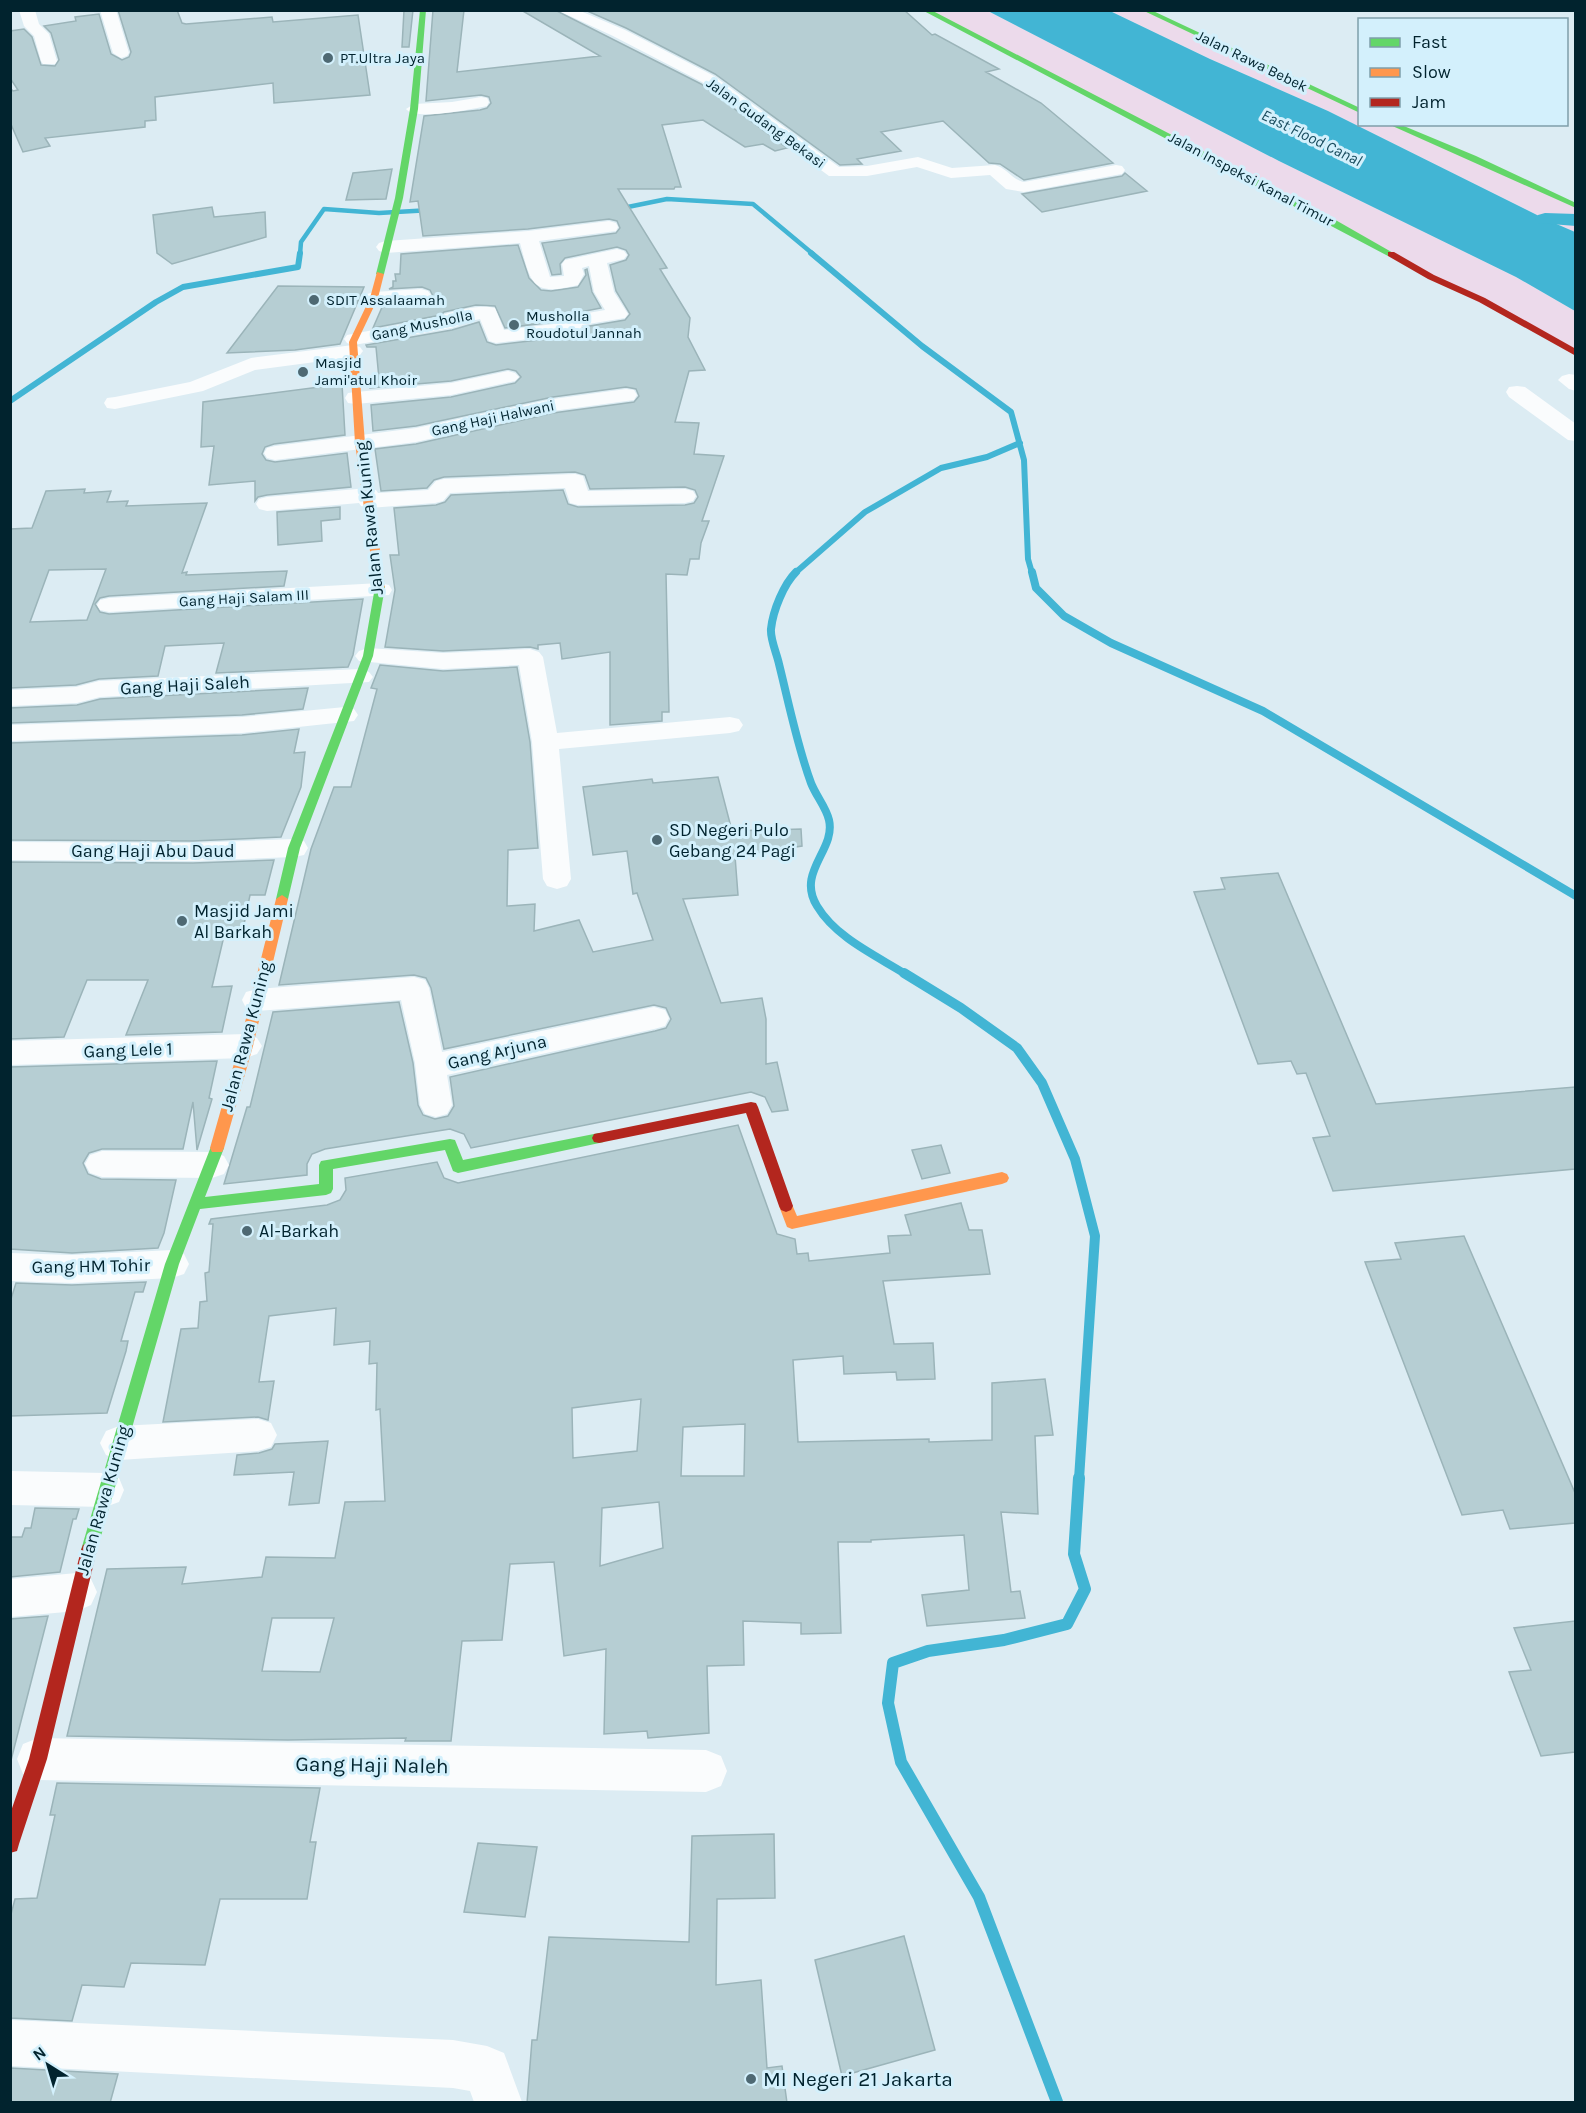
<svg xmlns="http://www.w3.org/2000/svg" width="1586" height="2113" viewBox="0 0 1586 2113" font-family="Karla,sans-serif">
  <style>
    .green { fill: #ecdaeb }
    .water { fill: #42b5d4 }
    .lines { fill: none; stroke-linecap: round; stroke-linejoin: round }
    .stream-far4 { stroke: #42b5d4; stroke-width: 4.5 }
    .stream-far3 { stroke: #42b5d4; stroke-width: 6 }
    .stream-far2 { stroke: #42b5d4; stroke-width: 8 }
    .stream-far1 { stroke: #42b5d4; stroke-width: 10 }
    .stream { stroke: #42b5d4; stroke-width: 12 }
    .canal { fill: #42b5d4; fill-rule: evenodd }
    .building { fill: #b6ced3; stroke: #9bb4b9; stroke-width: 1.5; fill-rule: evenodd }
    .street { fill: #fafcfd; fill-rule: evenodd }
    .fast { fill: #63d668; fill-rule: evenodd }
    .slow { fill: #ff974d; fill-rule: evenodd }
    .jam { fill: #b3261e; fill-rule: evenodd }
    .poi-dot { fill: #4e6973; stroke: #d3f0fc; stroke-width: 2 }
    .labels { text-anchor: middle; stroke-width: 6; stroke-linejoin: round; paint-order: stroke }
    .far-poi-label { font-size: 15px; fill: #01232e; stroke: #d3f0fc; text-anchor: start }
    .far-street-label { font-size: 15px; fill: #01232e; stroke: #d3f0fc }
    .far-water-label { font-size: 16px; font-style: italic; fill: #194c5e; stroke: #d3f0fc }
    .street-label { font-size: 18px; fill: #01232e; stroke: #d3f0fc }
    .poi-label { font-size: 18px; fill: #01232e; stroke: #d3f0fc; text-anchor: start }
    .near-street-label { font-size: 21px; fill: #01232e; stroke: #d3f0fc }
    .near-poi-label { font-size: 21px; fill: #01232e; stroke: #d3f0fc; text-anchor: start }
  </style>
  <rect width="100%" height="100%" fill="#dcecf3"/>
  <path class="green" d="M926 11H988L1279 161 1516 277 1575 311V353Z
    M1110 11H1145L1359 111 1360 124 1391 125 1575 206V232L1545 219 1328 111 1210 59Z"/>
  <path class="water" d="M988 11H1110L1210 59 1328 111 1545 219 1575 232V311L1516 277 1279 161Z"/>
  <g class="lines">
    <path class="stream-far4" d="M618 209 667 199 753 204 813 254
      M300 254 301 242 324 209 379 213 431 210"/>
    <path class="stream-far3" d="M811 253 922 346 1011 412 1024 460 1028 559 1032 573
      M10 401 156 302 183 287 298 267 300 253
      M795 573 865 512 941 468 987 457 1020 443"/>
    <path class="stream-far2" d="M796 572C784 584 773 610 771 629 770 639 777 654 779 664 789 704 797 745 811 783 816 796 826 807 829 820 836 850 796 872 817 906 836 938 877 956 907 975
      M1032 572 1036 588 1064 616 1111 643 1263 711 1576 896"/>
    <path class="stream-far1" d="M904 973 961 1008 1017 1048 1042 1083 1075 1159 1095 1236 1079 1479"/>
    <path class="stream" d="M1057 2102 979 1897 901 1762 888 1703 893 1663 928 1651 1004 1640 1067 1624 1085 1589 1074 1554 1079 1478"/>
    <path class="canal" d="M1545 213 1576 214V226L1538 223 1535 219 1538 215Z"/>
  </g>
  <path class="building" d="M118 10H177L182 23 186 24 272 17 273 22 358 15 370 95 274 103 273 83 155 97 156 120 145 121V127L45 138 50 146 23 152 10 122V88L13 91 18 90 10 78V31L24 29 32 37 41 65 55 66 59 60 51 33 44 26 76 21 75 17 99 14 111 54 122 60 129 57 131 52Z
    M404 10H413L409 47H402Z
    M433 10H464L457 72 600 56 521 10H555L701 84 787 148 775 151 763 144 745 147 703 120 662 125 681 187H675L674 189H618L667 268 660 269 690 318 688 337 705 370 689 371 675 422 699 423 694 454 724 456 702 521H709L701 543 699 559H690L687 575 666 574 669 712H662V721L610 725V652L562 659 560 643 538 645V649L530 647 443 651 385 647 395 590 390 555H399L394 508 436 505 445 502 451 495 563 490 568 504 578 507 685 505 694 503 698 497 695 490 685 487 590 489 585 475 575 472 444 477 434 480 427 488 381 491 375 449 416 444 553 413 634 402 639 396 636 389 626 387 553 397 416 426 373 431 371 405 451 397 515 383 521 377 516 371 508 369 451 381 370 388 369 381 379 379 376 347H367L366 345 452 330 479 322 487 342 496 345 573 336 580 334 584 327 625 320 630 314 616 291 610 265 626 260 629 255 626 250 617 247 565 258 560 264 561 274 552 275 542 243 616 233 620 228 617 221 609 219 528 229 423 236 418 201 410 202 424 116 480 110 487 108 491 103 489 97 481 95 426 101Z
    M585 10H904L932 35 935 34 999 69 986 72 1041 103 1113 163 1024 180 1000 164 989 163 943 121 881 132 901 151 857 159 862 164 840 165 715 74 626 28Z
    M392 169 386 199 346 200 353 173Z
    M1125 173 1147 191 1042 212 1022 194 1122 176Z
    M212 207 214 217 265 212 266 237 172 264 157 253 153 215Z
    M518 245 529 278 541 290 551 291 578 287 586 275 585 270 587 269 592 292 601 308 565 315 561 321 505 328 495 306 476 305 444 312 441 315 373 328 383 305 428 301 433 296 430 290 422 287 389 289 393 287V281H396L395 274H400L401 254Z
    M278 286 364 287 340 344 295 350 227 353Z
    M342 384 345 435 274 444 265 447 262 454 266 460 275 462 347 453 351 487 267 495 258 497 255 501V481L209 485 214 446 201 447 203 402Z
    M85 489 84 493 111 491 107 502 128 501 126 506 207 503 182 573 187 572 186 575 287 571 284 586 109 596 100 598 95 604 100 612 109 614 363 599 353 655 348 667 216 673 224 643 165 646 158 676 99 679 76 685 10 688V529L32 528 46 491ZM106 569 87 620 30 622 49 570Z
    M340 507V519L321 521 322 541 278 545 277 512Z
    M380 665 443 671 517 667 530 742 538 848 508 850 507 906 535 904 534 931 579 920 593 952 653 940 637 893 633 894 627 851 593 855 583 787 652 779 653 783 718 777 732 831 801 829 802 846 735 856 738 895 683 899 721 1003 762 998 766 1019V1064L777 1062 788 1110 772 1112 765 1097 751 1092 471 1148 464 1134 450 1129 325 1149 312 1154 307 1164V1175L224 1184 247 1107H250L273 1012 399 1002 413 1063 418 1105 423 1115 435 1119 448 1116 454 1106 450 1077 655 1031 666 1028 671 1019 666 1008 654 1005 444 1049 431 988 426 978 414 975 279 985 311 849 334 787H351L377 689 371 688Z
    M308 688 303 709 242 715 10 723V708L77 705 100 699Z
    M299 729 294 753 305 752 301 787 281 837 193 841 10 840V743L242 735Z
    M274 860 265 895H250L242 934 224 936 212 987 232 986 222 1032 126 1035 148 980H87L64 1037 10 1039V862L193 863Z
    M1278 873 1376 1104 1575 1087V1169L1333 1191 1313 1138 1330 1136 1306 1073 1297 1074 1291 1061 1258 1064 1194 892 1225 889 1221 878Z
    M217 1061 209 1098 212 1099 197 1150 193 1102 183 1149H102L89 1153 83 1163 88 1174 101 1179 176 1180 164 1233 158 1248 72 1253 10 1249V1067Z
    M738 1125 777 1234 795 1239 797 1254 808 1253 809 1261 890 1253 888 1236 911 1235 905 1215 961 1203 969 1230H982L990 1274 883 1281 894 1344 933 1343 935 1379 897 1380 896 1372 844 1374 843 1356 793 1360 798 1442 929 1439V1442L992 1440V1383L1045 1379 1053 1435 1035 1436 1038 1514 1001 1512 1011 1592 1020 1591 1025 1618 927 1626 922 1595 969 1590 964 1535 871 1540V1542H838L841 1633 801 1634V1623L743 1621 744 1665 707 1666 709 1733 648 1738 647 1731 604 1734 606 1649 564 1656 554 1562 510 1564 502 1640 462 1641 451 1741H405L406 1738 288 1740 67 1736 107 1569 186 1567 182 1584 262 1577 266 1557 335 1558 345 1502 385 1501 380 1409 376 1410 377 1363 369 1364 370 1341 334 1345 336 1308 269 1316 259 1382 274 1381 268 1420 258 1417 163 1422 181 1329 198 1328 200 1302 207 1301 205 1273 209 1272 213 1224H209L211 1219 327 1205 340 1200 346 1190 345 1178 437 1162 444 1178 458 1183ZM641 1399 637 1451 573 1458 572 1408ZM745 1424 744 1476H681L683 1427ZM659 1502 663 1548 600 1566 602 1508ZM272 1618H334L320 1672 262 1671Z
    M941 1145 950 1173 922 1179 912 1150Z
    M1464 1236 1575 1493V1523L1510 1529 1503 1510 1462 1515 1365 1262 1401 1259 1395 1243Z
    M146 1282 143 1292H135L121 1341H128L126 1351 107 1413 10 1416V1302L16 1283 72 1285Z
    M328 1441 319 1503 289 1505 294 1472 234 1475 237 1455 259 1453 272 1449 275 1444Z
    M35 1508 79 1509 76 1519H73L60 1572 10 1577V1537H22L25 1528H31Z
    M48 1616 10 1764V1619Z
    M1575 1621V1752L1541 1756 1509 1672 1531 1670 1514 1628Z
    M57 1783 320 1788 310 1842H316L307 1899H220L205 1965 131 1963 124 1987 82 1985 72 2021 10 2018V1918L15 1899 37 1898 55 1815H50Z
    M774 1834 775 1898 717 1899 716 1985 761 1980 767 2068 782 2066 787 2103H527L532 2040H537L549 1937 689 1942 692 1836Z
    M478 1843 537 1847 525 1917 464 1912Z
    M904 1936 935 2050 842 2076 815 1960Z
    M10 2068 118 2074 110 2103H10Z"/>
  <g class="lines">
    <path class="street" d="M19 10H35L39 24 49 34 57 61 55 64H43L41 61 34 36 24 26Z
      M100 10H116L129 53 127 56 121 58 113 53Z
      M557 10H578L625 30 714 76 839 167 867 166 918 157 952 168 995 165C1007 168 1012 180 1024 182L1116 165 1122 166 1125 170 1122 174 1116 175 1024 192 1006 189 990 175 951 178 917 167 867 176H829L702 82 613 36Z
      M481 97 487 98 489 102 487 106C472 109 415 121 406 109L414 104 452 102Z
      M609 221 616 223 618 227 616 231 539 241 550 277 564 276 562 264 565 260 617 249 624 251 627 255 624 259 607 263 614 292 628 314 625 318 582 325 579 332 572 334 496 343 489 341 480 319 461 323 458 326 451 328 354 345 360 347 363 351 360 355 353 357 255 370 203 391 115 409 107 408 104 403 107 398 115 397 190 382 251 358 353 345 347 343 344 339 347 335 442 317 445 314C460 310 480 304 495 308L504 330 562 323 565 317 605 310 594 292 589 266 582 268 584 274 578 285C531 297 531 283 520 243L386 253 379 251 376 247 379 243 386 241 528 231Z
      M421 289 428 291 431 295 428 299 374 304 367 302 364 298 367 294 374 292Z
      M508 371 515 373 519 377 515 381 451 395 356 404 348 403 345 398 348 393 356 392 451 383Z
      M1569 374 1576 375V391L1569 389 1558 380 1562 376Z
      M1517 386 1525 387 1576 424V441L1568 440 1509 397 1506 392 1509 387Z
      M626 389 634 390 637 395 634 400 553 411 416 442 275 460 267 458 264 453 267 448 275 446 416 428 553 399Z
      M575 474 583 476 588 491 685 489 693 491 696 496 693 501 685 503 578 505 570 503 565 488 450 493 443 501 435 503 369 508 361 506 359 503 267 511 259 509 256 504 259 499 267 497 368 488 376 490 378 493 428 490 436 481 444 479Z
      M380 583 389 585 392 590 389 595 109 612 100 610 97 605 100 600 109 598Z
      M368 648 443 653 530 649 539 652 543 657 557 733 730 717 739 719 743 725 739 731 730 733 559 749 571 879 567 886 557 889 547 886 543 879 532 742 519 665 443 669 359 661 355 656 359 651Z
      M360 669 369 672 373 677 369 682 100 697 77 703 10 706V690L76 687 99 681Z
      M345 707 354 709 358 715 354 721 242 733 10 741V725L242 717Z
      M294 839 304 841 308 848 304 855 294 857 193 861 10 860V842L193 843Z
      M414 977 425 980 429 988 442 1052 654 1007 665 1010 669 1018 665 1026 654 1029 447 1075 452 1105 447 1114 436 1117 425 1114 420 1105 415 1063 401 1000 257 1011 246 1008 242 1000 246 992 257 989Z
      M246 1034 257 1038 262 1046 257 1054 246 1058 10 1065V1041Z
      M102 1151 212 1152 224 1156 229 1165 224 1174 212 1178 102 1177 90 1173 85 1164 90 1155Z
      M172 1250 184 1254 189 1264 184 1274 172 1278 72 1283 10 1281V1253L72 1255Z
      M258 1419 271 1423 277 1435 271 1447 258 1451 119 1460 106 1455 100 1443 106 1431 119 1426Z
      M10 1471 105 1473 119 1478 124 1490 119 1502 105 1507 10 1505Z
      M77 1573 91 1579 97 1592 91 1605 77 1611 10 1617V1579Z
      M38 1738 706 1750 721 1756 727 1771 721 1786 706 1792 38 1780 23 1774 17 1759 23 1744Z
      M10 2020 453 2040 487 2046 504 2053 522 2102H474L470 2091 453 2088 10 2066Z"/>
    <path class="fast" d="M420 10H426L418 109 403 198 384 274 380 276 376 274 395 198 410 109Z
      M922 10H931L1332 218 1395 254 1388 256Z
      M1142 10H1151L1360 108V113Z
      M1388 124H1399L1476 156 1576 203V208Z
      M380 584 385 587 373 656 300 848 288 899 286 902H278L276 899 288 848 363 656 375 587Z
      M599 1133 604 1134 606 1138 604 1142 458 1173 453 1171 445 1150 333 1169V1189L331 1193 326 1195 200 1209 179 1264 97 1550 95 1555 89 1558 83 1555 81 1550 165 1264 212 1144H222L224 1148 205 1197 319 1184V1165L321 1161 450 1139 455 1140 463 1160Z"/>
    <path class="slow" d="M10 10H17L10 13Z
      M377 272 384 274 378 298 357 342 365 443 385 587 380 590 375 587 355 443 349 342 370 298Z
      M282 895 288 899 253 1046 224 1148 222 1152H212L210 1148 239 1046 276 899Z
      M1002 1172 1007 1174 1009 1178 1007 1182 1002 1184 792 1229 787 1227 779 1206 781 1202 786 1200 791 1202 797 1216Z"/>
    <path class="jam" d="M1388 252H1394L1434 275 1485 298 1576 349V356L1479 302 1428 279 1388 256Z
      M751 1102 756 1103 758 1107 793 1206 791 1210 786 1212 781 1210 779 1206 746 1113 599 1143 594 1142 592 1138 594 1134 599 1133Z
      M89 1542 95 1545 97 1550 47 1759 19 1844 17 1851 10 1853V1814L29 1759 81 1550 83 1545Z"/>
  </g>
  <g class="poi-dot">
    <circle cx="328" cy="58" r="6"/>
    <circle cx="314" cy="300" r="6"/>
    <circle cx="514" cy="325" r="6"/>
    <circle cx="303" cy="372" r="6"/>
    <circle cx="657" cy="840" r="6"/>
    <circle cx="182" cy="921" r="6"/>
    <circle cx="247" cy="1231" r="6"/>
    <circle cx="751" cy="2079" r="6"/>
  </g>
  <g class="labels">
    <g class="far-poi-label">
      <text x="340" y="63">PT.Ultra Jaya</text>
      <text x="326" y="305">SDIT Assalaamah</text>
      <text x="526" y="321">Musholla<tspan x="526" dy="17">Roudotul Jannah</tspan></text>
      <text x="315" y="368">Masjid<tspan x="315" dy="17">Jami'atul Khoir</tspan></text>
    </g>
    <g class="far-street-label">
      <text transform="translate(1252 61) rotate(26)" y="5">Jalan Rawa Bebek</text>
      <text transform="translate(766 123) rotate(36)" y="5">Jalan Gudang Bekasi</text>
      <text transform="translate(1251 179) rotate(28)" y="5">Jalan Inspeksi Kanal Timur</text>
      <text transform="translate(422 325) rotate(-12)" y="5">Gang Musholla</text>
      <text transform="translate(493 418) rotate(-12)" y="5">Gang Haji Halwani</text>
      <text transform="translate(244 598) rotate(-3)" y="5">Gang Haji Salam III</text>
    </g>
    <g class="far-water-label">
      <text transform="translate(1312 137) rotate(26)" y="6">East Flood Canal</text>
    </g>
    <g class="street-label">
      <text transform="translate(369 518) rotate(-96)" y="6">Jalan Rawa Kuning</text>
      <text transform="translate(185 685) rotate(-3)" y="6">Gang Haji Saleh</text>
      <text x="153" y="857">Gang Haji Abu Daud</text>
      <text transform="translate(246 1036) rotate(-75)" y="6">Jalan Rawa Kuning</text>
      <text transform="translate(128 1050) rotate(-2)" y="6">Gang Lele 1</text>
      <text transform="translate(497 1052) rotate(-13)" y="6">Gang Arjuna</text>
      <text transform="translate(91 1266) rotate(-1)" y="6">Gang HM Tohir</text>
      <text transform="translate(103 1500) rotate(-74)" y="6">Jalan Rawa Kuning</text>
    </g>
    <g class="poi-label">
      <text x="669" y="836">SD Negeri Pulo<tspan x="669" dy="21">Gebang 24 Pagi</tspan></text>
      <text x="194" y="917">Masjid Jami<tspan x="194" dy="21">Al Barkah</tspan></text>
      <text x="259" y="1237">Al-Barkah</text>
    </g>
    <g class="near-street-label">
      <text transform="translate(372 1765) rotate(1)" y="7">Gang Haji Naleh</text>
    </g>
    <g class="near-poi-label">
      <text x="763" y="2086">MI Negeri 21 Jakarta</text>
    </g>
  </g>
  <rect width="1586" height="2113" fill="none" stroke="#01232e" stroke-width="24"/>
  <rect x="1358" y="18" width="210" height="108" fill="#d3f0fc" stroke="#7f9eaa" stroke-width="1.5"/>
  <rect x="1370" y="38" width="30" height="9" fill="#63d668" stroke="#7f9eaa" stroke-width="1.5"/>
  <text x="1412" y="48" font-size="18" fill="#01232e">Fast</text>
  <rect x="1370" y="68" width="30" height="9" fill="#ff974d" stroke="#7f9eaa" stroke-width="1.5"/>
  <text x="1412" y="78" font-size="18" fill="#01232e">Slow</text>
  <rect x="1370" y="98" width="30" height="9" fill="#b3261e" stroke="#7f9eaa" stroke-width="1.5"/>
  <text x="1412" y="108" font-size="18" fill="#01232e">Jam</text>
  <g transform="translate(48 2065) rotate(323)" stroke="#d3f0fc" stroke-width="4.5" paint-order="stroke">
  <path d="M0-4.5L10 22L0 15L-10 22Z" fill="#01232e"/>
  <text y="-9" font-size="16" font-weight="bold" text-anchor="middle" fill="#01232e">N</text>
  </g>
</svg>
